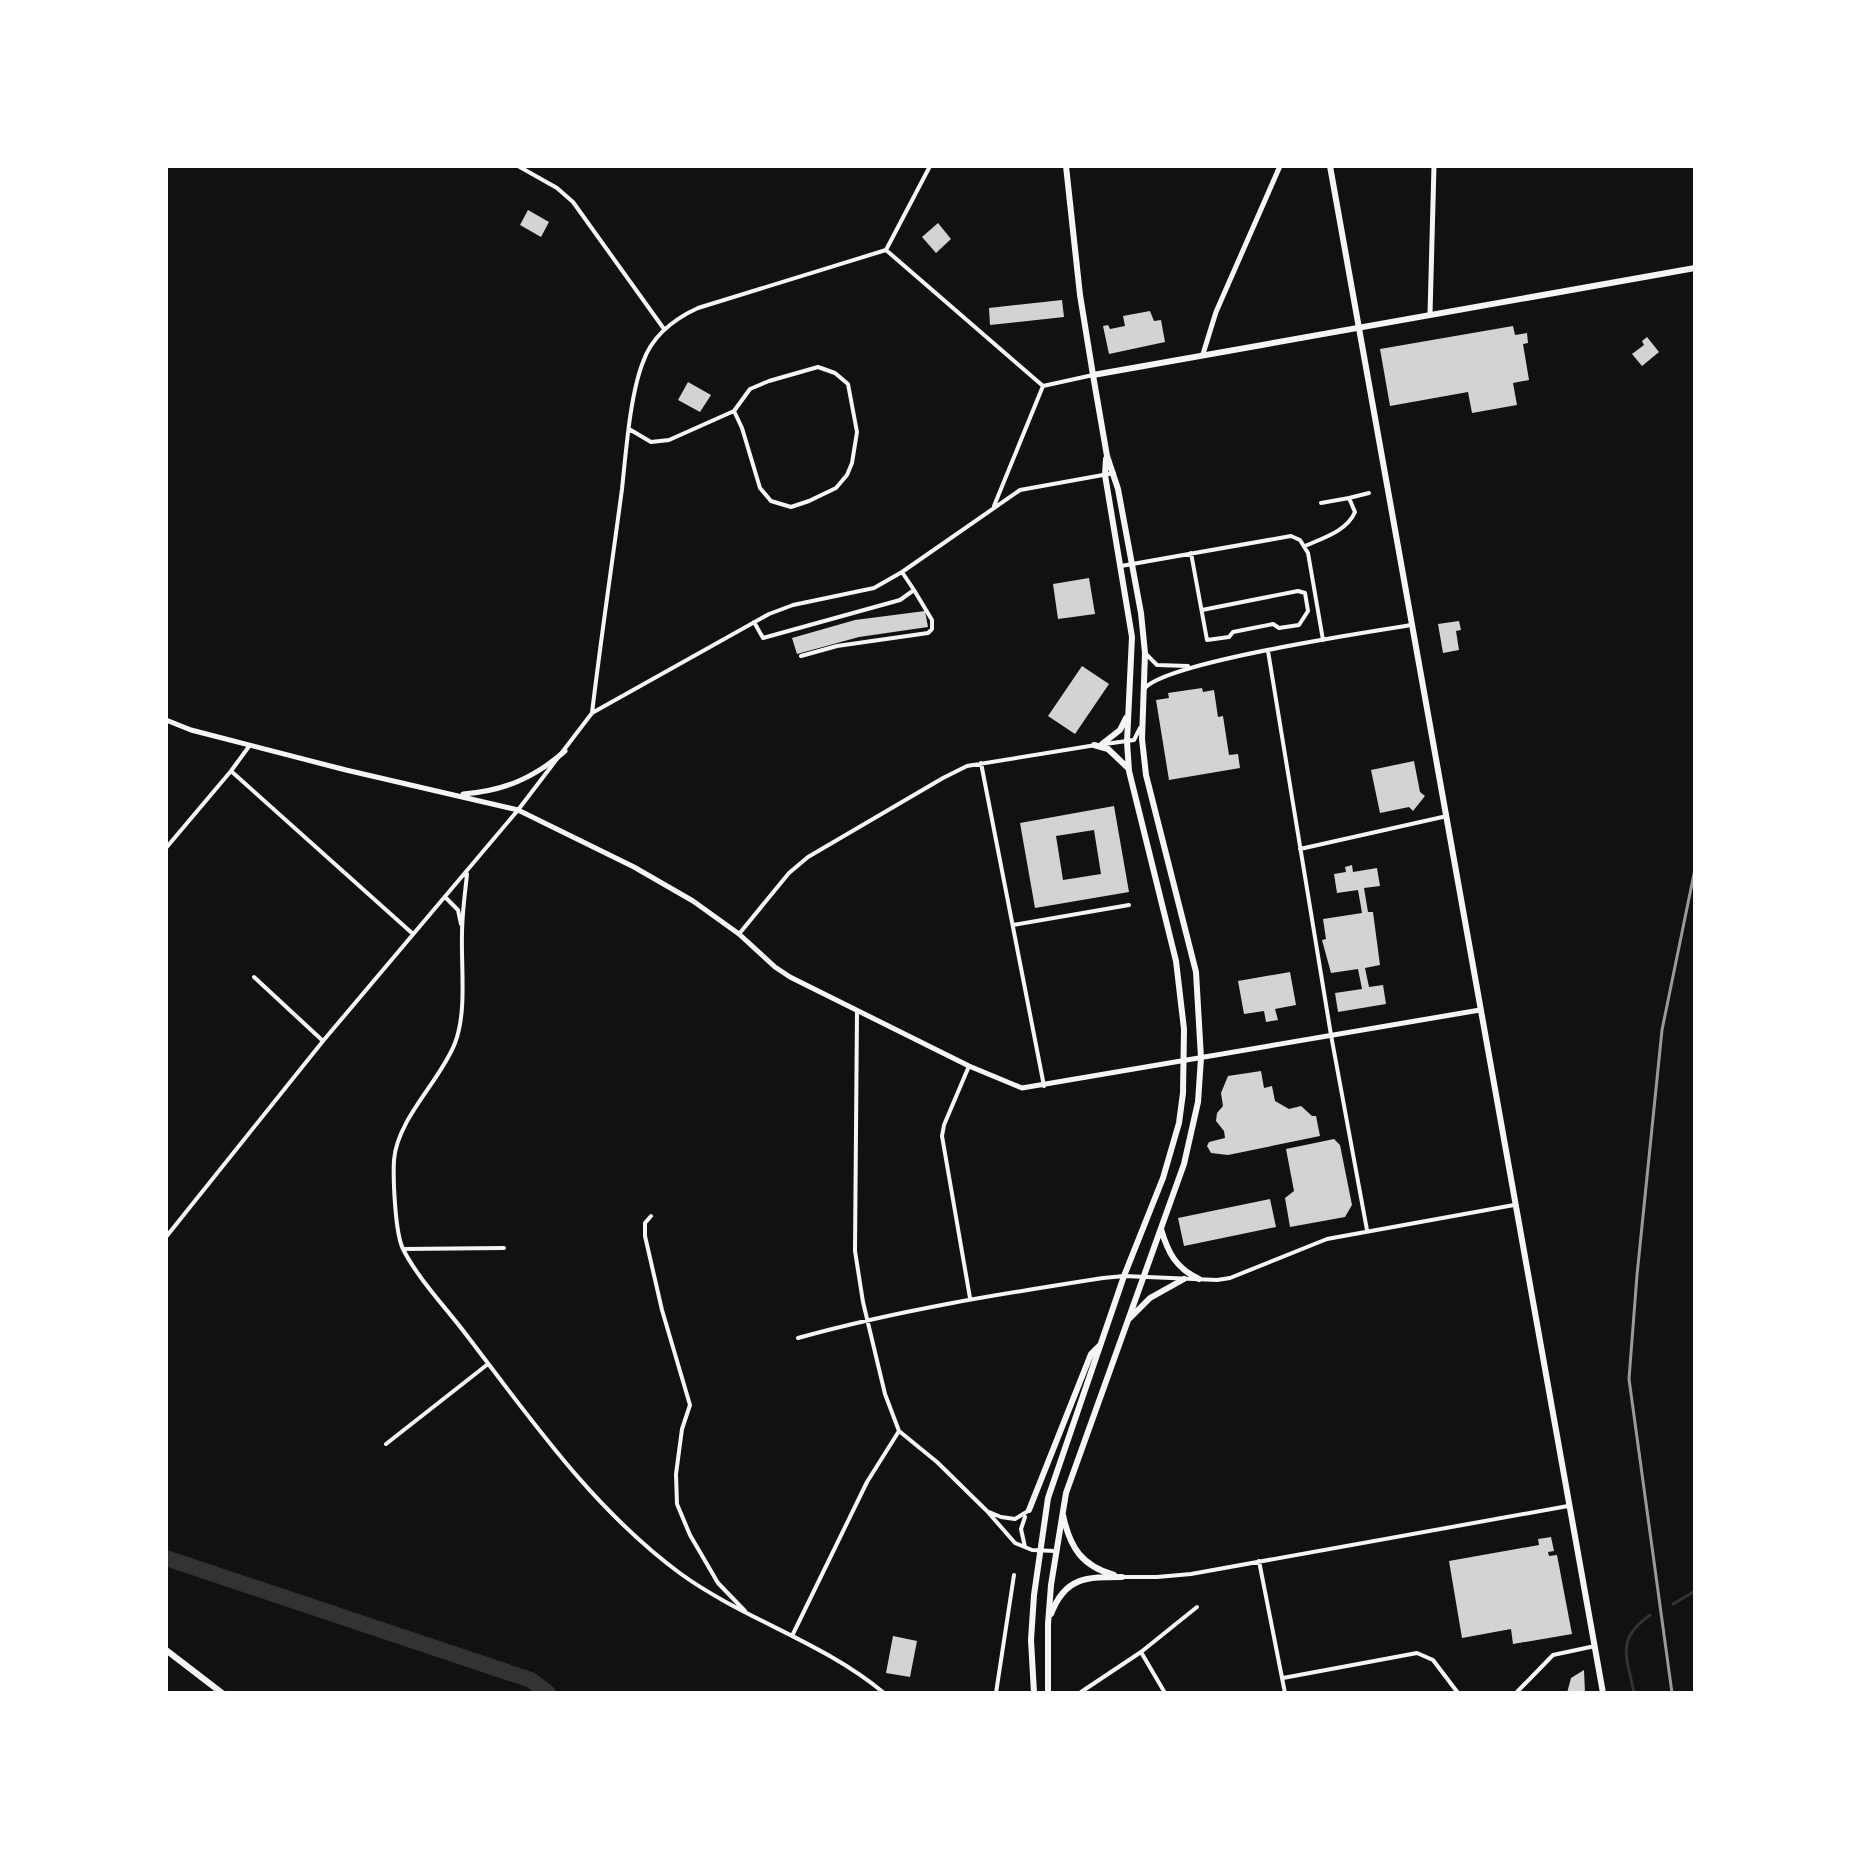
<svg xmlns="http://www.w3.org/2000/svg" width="1861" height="1859" viewBox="0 0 1861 1859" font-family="Figtree,sans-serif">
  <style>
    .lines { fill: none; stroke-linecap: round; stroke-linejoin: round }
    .stream { stroke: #333; stroke-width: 3 }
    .river { stroke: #333; stroke-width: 16 }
    .building { fill: #d3d3d3; fill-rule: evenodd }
    .minor { stroke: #f5f5f5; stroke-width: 4 }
    .tertiary { stroke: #f5f5f5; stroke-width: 5 }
    .secondary { stroke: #f5f5f5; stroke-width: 6 }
    .primary { stroke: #f5f5f5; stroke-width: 6 }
    .rail { stroke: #9a9a9a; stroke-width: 3 }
  </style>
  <rect width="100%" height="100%" fill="#111"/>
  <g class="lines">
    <path class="stream" d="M1673 1604 1695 1591
      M1634 1693C1627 1656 1615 1640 1650 1615"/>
    <path class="river" d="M166 1558 531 1680 548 1693"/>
  </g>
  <path class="building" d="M528 210 549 222 541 237 520 225Z
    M938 223 951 239 936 253 922 237Z
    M1062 300 1064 317 990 325 989 308Z
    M1150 311 1154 321 1161 320 1165 342 1109 354 1103 326 1108 325 1110 329 1125 326 1123 316Z
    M1513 326 1515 335 1527 333 1528 343 1523 344 1529 380 1513 383 1517 405 1472 413 1468 392 1390 406 1380 349Z
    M1647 337 1659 352 1642 366 1632 354 1644 345 1642 341Z
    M688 382 711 395 700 412 678 400Z
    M1089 578 1095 614 1058 619 1053 584Z
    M925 611 928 627 859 637 797 654 792 638 855 620Z
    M1459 621 1461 630 1456 631 1459 650 1443 653 1438 624Z
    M1082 666 1109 684 1075 734 1048 716Z
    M1202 688 1203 692 1214 690 1218 717 1223 716 1229 755 1238 754 1240 768 1169 780 1156 700 1169 698 1168 693Z
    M1414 761 1420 792 1425 796 1413 811 1409 807 1380 813 1371 770Z
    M1114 806 1129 892 1035 908 1020 823ZM1094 830 1101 874 1063 880 1056 836Z
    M1352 865 1353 872 1377 868 1380 886 1364 888 1368 912H1373L1380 965 1365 968 1369 987 1383 985 1386 1004 1338 1012 1335 993 1362 989 1358 969 1331 973 1322 940 1326 939 1323 919 1362 913 1358 890 1337 893 1334 874 1346 872 1345 867Z
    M1290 972 1296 1005 1275 1009 1278 1020 1266 1022 1264 1011 1244 1014 1238 981Z
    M1261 1071 1264 1088 1272 1086 1275 1101 1289 1109 1301 1106 1312 1116H1316L1320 1136 1228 1155 1211 1153 1207 1146 1209 1142 1225 1138 1224 1131 1216 1121 1217 1113 1223 1106 1221 1093 1228 1076Z
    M1334 1139 1340 1145 1352 1205 1345 1217 1290 1227 1285 1198 1294 1191 1286 1149Z
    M1270 1199 1276 1227 1184 1246 1178 1218Z
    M1551 1537 1554 1551 1548 1552 1549 1556 1557 1555 1572 1634 1513 1644 1511 1629 1462 1638 1449 1561 1539 1545 1538 1539Z
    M893 1636 917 1641 910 1677 886 1673Z
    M1584 1670 1585 1693H1567L1571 1678Z"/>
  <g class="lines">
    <path class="minor" d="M518 166 557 188 573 202 664 329
      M886 250 1043 386
      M1043 386 1093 375
      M629 429 651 442 669 440 734 411 750 389 769 381 818 367 835 373 848 384 857 432 852 463 847 475 836 488 809 501 791 507 771 501 760 488 742 428 734 411
      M1349 498 1369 493
      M994 506 1043 386
      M1305 546C1323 538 1347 531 1355 512L1349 498 1321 503
      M1191 553 1207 640 1229 637 1233 632 1273 624 1279 628 1299 625 1308 611 1305 593 1298 591 1202 610
      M1121 566 1291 536 1300 540 1308 553 1323 640
      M902 572 914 590
      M754 622 763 638 900 600 914 590 932 620V629L928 633 837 646 801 656
      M1268 651 1331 1035 1367 1230
      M1146 654 1157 665 1188 666
      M1144 689C1165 662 1369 632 1412 625
      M592 713C601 638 612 564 622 489 626 452 630 395 643 362 652 336 674 319 698 308L886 250 930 166
      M1105 744 1134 740 1140 728
      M981 763 1044 1086
      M231 771 413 934
      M166 848 231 771 250 745
      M1300 849 1447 816
      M467 874C465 894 462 914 462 934 461 967 467 1012 455 1043 441 1080 397 1119 394 1160 393 1178 395 1233 403 1249 418 1279 448 1310 468 1337 533 1422 594 1510 681 1574 745 1620 823 1642 884 1693
      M446 898 458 910 461 924
      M1013 925 1129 905
      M739 934 789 873 808 857 943 778 967 766 1096 745
      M254 977 323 1041
      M857 1011 855 1251 863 1302 885 1394 899 1431 937 1462 987 1511 1015 1543 1032 1550 1055 1551
      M969 1066 944 1125 942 1136 970 1298
      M651 1216 645 1223V1236L662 1310 690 1405 682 1429 676 1474 677 1504 690 1535 718 1583 745 1611
      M166 1237 323 1041 518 810 592 713 769 614 793 605 874 588 902 572 1020 490 1114 473
      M403 1249 504 1248
      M798 1338C899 1310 1000 1294 1103 1278L1124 1276 1217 1280 1230 1278 1327 1239 1514 1205
      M386 1444 488 1364
      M989 1512 1001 1517 1015 1519 1028 1511
      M1025 1547 1021 1529 1025 1517
      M1259 1561 1285 1693
      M1123 1577H1157L1191 1574 1568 1506
      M792 1636 867 1482 899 1431
      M1141 1652 1165 1693
      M1283 1678 1417 1653 1433 1660 1458 1693
      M1081 1692 1141 1652 1197 1607
      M996 1693 1014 1575
      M1516 1693 1553 1655 1595 1646"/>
    <path class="tertiary" d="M1430 314 1434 166
      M1203 354 1216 312 1280 166
      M166 720 191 730 346 770 518 810 634 867 693 901 739 934 775 967 790 977 969 1066 1022 1088 1480 1010
      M463 794C504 791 534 778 565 751"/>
    <path class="secondary" d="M1066 166 1080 295 1093 375
      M1330 166 1603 1693
      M166 1650 222 1693"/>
    <path class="primary" d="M1102 744 1120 730 1126 718
      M1094 745 1108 749 1128 768
      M1161 1229C1168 1253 1176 1268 1199 1279
      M1129 1319 1150 1298 1184 1279
      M1029 1510 1091 1354 1100 1345
      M1063 1515C1070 1548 1082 1566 1114 1575
      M1051 1614C1065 1577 1086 1577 1122 1577
      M1034 1693 1031 1640 1034 1595 1048 1498 1124 1276 1163 1178 1179 1123 1183 1093 1184 1029 1176 961 1129 771 1127 742 1132 637 1105 475 1106 459
      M1048 1693V1624L1051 1585 1066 1493 1184 1164 1198 1102 1201 1058 1196 972 1146 775 1142 739 1145 653 1141 613 1118 489 1107 456 1093 375 1695 268"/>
    <path class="rail" d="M1672 1693 1629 1379 1637 1275 1662 1030 1695 869"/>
  </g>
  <rect width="1861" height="1859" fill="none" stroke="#ffffff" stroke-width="336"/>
</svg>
